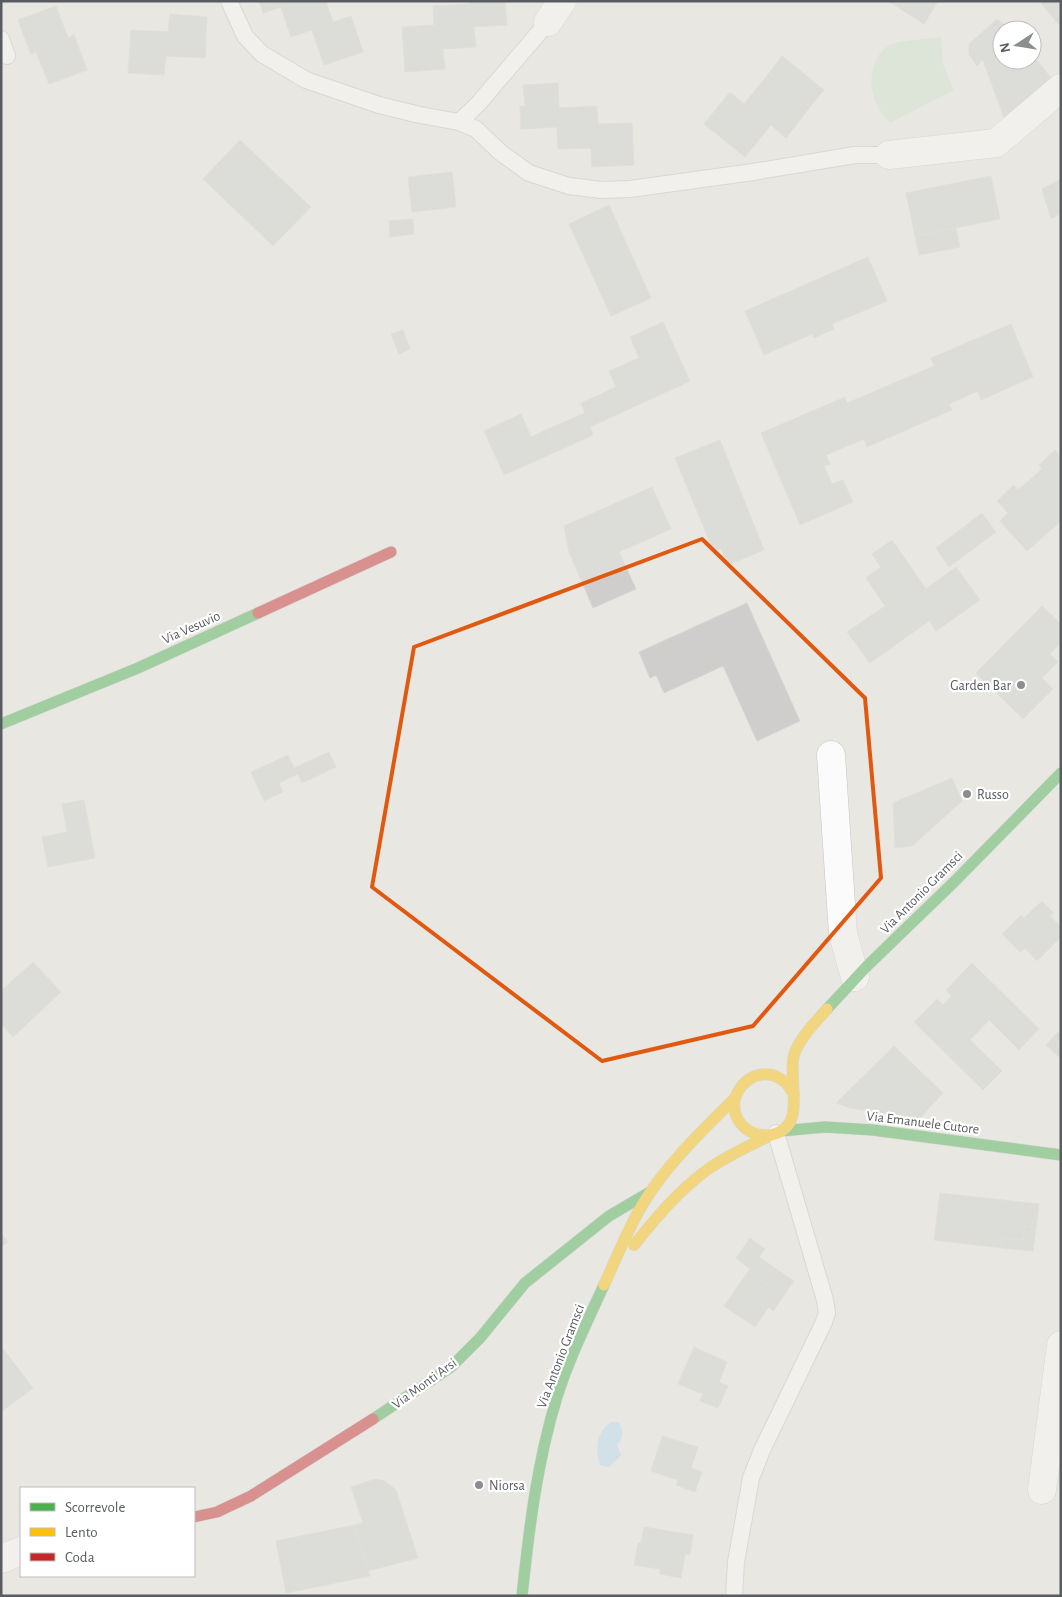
<svg xmlns="http://www.w3.org/2000/svg" width="1062" height="1597" viewBox="0 0 1062 1597" font-family="'Alegreya Sans',sans-serif">
  <style>
    .green { fill: #d1e3ce }
    .water { fill: #b9d9f0 }
    .building { fill: #cfcecc; stroke: #d7d6d2 }
    .lines { fill: none; stroke-linecap: round; stroke-linejoin: round }
    .lane-casing { stroke: #c5c5c5; stroke-width: 18 }
    .street-casing { stroke: #c5c5c5; stroke-width: 29 }
    .fast-casing { stroke: #c5c5c4; stroke-width: 12 }
    .slow-casing { stroke: #c5c5c4; stroke-width: 12 }
    .jam-casing { stroke: #c5c5c4; stroke-width: 12 }
    .lane { stroke: #fcfbfb; stroke-width: 16 }
    .street { stroke: #fcfbfb; stroke-width: 28 }
    .fast { stroke: #4caf50; stroke-width: 11 }
    .slow { stroke: #ffc107; stroke-width: 11 }
    .jam { stroke: #c62828; stroke-width: 11 }
    .marked { fill: none; stroke: #e15910; stroke-width: 4; stroke-linejoin: round }
    .poi-dot { fill: #8b8d8e; stroke: #fff; stroke-width: 2 }
    .labels { text-anchor: middle; stroke-width: 4.5; stroke-linejoin: round; paint-order: stroke }
    .street-label { font-size: 14px; fill: #595c60; stroke: #fff }
    .poi-label { font-size: 14px; fill: #595c60; stroke: #fff; text-anchor: start }
  </style>
  <rect width="100%" height="100%" fill="#e8e7e2"/>
  <path class="green" d="M941 37 943 64 954 90 890 123C875 108 867 87 874 66 877 57 881 49 890 45 900 40 928 39 941 37Z"/>
  <path class="water" d="M611 1422H619C623 1431 624 1437 617 1445L621 1455 615 1462 609 1467 600 1465C595 1448 596 1433 611 1422Z"/>
  <path class="building" d="M259 1H326L333 22 351 16 363 52 324 65 312 30 291 37 281 7 263 13Z
    M469 1H505L507 25 474 27 476 47 443 49 445 69 405 72 402 27 434 25 433 6 470 4Z
    M888 1H938L924 24Z
    M1039 1H1061V27Z
    M56 6 68 38 74 35 87 70 49 84 36 52 31 54 18 20Z
    M170 14 207 17 205 58 166 56 164 75 128 73 131 30 168 32Z
    M997 19 1012 30H1002V60H1032V54L1052 79 1004 118 983 60 977 66 969 54V44Z
    M782 56 824 90 810 107 769 73Z
    M769 73 810 107 786 138 771 125 745 157 704 124 730 92 744 104Z
    M558 83 559 108 597 106 598 124 632 123 634 165 592 167 591 148 558 149 557 127 521 129 520 106H525L523 85Z
    M240 140 311 207 273 246 203 179Z
    M452 172 456 207 412 212 408 177Z
    M991 176 1000 219 915 236 906 193Z
    M1061 179V216L1060 214 1051 219 1042 189Z
    M609 205 651 298 611 316 569 224Z
    M413 219 414 234 390 237 389 221Z
    M956 228 960 247 919 255 915 236Z
    M868 257 887 301 832 324 834 329 814 338 812 334 764 355 745 311Z
    M663 322 690 381 590 427 593 435 558 451 548 429 585 413 581 403 616 387 609 371 639 358 630 337Z
    M1011 324 1033 377 981 400 978 391 949 404 952 410 867 447 864 439 826 455 830 464 824 466 832 484 843 480 853 502 800 525 761 433 845 397 847 403 934 366 931 358Z
    M403 330 410 349 399 354 391 334Z
    M521 414 531 437 548 429 558 451 504 475 484 431Z
    M720 440 764 550 728 565 721 549 714 552 675 458Z
    M1055 450 1061 457V521L1027 551 1000 521 1008 513 997 501 1014 485 1018 490 1042 469 1039 465Z
    M652 487 671 529 619 552 636 589 593 608 569 552 564 526Z
    M982 513 996 532 949 567 936 548Z
    M892 540 926 589 956 567 980 600 936 631 929 621 870 663 847 632 885 606 866 578 881 567 872 554Z
    M747 603 800 721 757 741 723 666 664 693 656 675 650 678 639 652Z
    M1042 606 1061 624V642L1050 654 1058 662 1042 678 1053 689 1023 719 976 673Z
    M329 752 336 767 302 783 298 774 279 783 283 792 264 801 251 772 288 755 294 768Z
    M952 778 962 801 912 846 895 848 893 803Z
    M84 800 95 858 48 867 42 837 67 832 62 804Z
    M1042 901 1054 913 1050 916 1061 927V937L1052 946 1024 918Z
    M1021 915 1052 946 1037 961 1025 948 1020 952 1002 934Z
    M33 962 61 992 13 1037 1 1024V991Z
    M972 963 1039 1029 1019 1050 989 1020 970 1040 1002 1071 983 1090 914 1022 937 999 943 1005 951 996 946 990Z
    M1058 1032 1061 1034V1059L1046 1045Z
    M894 1046 943 1093 919 1119 850 1108 836 1103Z
    M940 1193 1039 1204 1036 1228 1025 1226 1023 1240 1003 1238 1002 1248 934 1240Z
    M1025 1226 1036 1228 1033 1251 1002 1248 1003 1238 1023 1240Z
    M1 1233 8 1242 1 1247Z
    M750 1238 765 1249 759 1257 794 1281 785 1294 768 1282 763 1289 745 1276 750 1269 736 1258Z
    M745 1276 763 1289 768 1282 785 1294 773 1311 769 1307 755 1327 724 1306Z
    M1 1346 33 1388 1 1412Z
    M694 1347 727 1362 719 1382 728 1386 718 1408 700 1401 703 1394 678 1384Z
    M662 1436 698 1447 691 1468 702 1472 695 1492 676 1485 678 1480 651 1471Z
    M375 1479 385 1481 396 1490 418 1558 368 1571 355 1525 363 1523 351 1487Z
    M355 1525 370 1576 286 1593 276 1541Z
    M644 1527 693 1535 690 1555 685 1554 681 1578 660 1574V1569L634 1565 638 1543H641Z"/>
  <g class="lines">
    <g class="lane-casing">
      <path id="lane" d="M229 1 245 36 262 54 306 80 379 105 420 115 459 122 476 129 500 152 529 173 569 186 601 190 630 189 753 172 855 155H889
        M1 39 7 56
        M459 122 478 104 548 22
        M734 1596 736 1562 751 1478 762 1450 824 1322 827 1313 825 1300 776 1133"/>
    </g>
    <g class="street-casing">
      <path id="street" d="M548 22 562 1
        M889 155 996 143 1061 88
        M831 755 843 934 855 977
        M1042 1490 1061 1345
        M1 1559 21 1551"/>
    </g>
    <g class="fast-casing">
      <path id="fast" d="M1 724 138 668 258 613
        M827 1009 867 966 954 882 1061 773
        M781 1131 825 1127 873 1130 1061 1155
        M373 1419 451 1367 480 1338 525 1283 609 1216 650 1192
        M522 1596C529 1529 537 1462 557 1397 569 1359 587 1322 604 1285"/>
    </g>
    <g class="slow-casing">
      <path id="slow" d="M794 1094C791 1090 788 1085 785 1082 754 1056 715 1102 745 1128 752 1134 762 1136 770 1135 809 1129 787 1080 794 1055 800 1037 815 1023 827 1009
        M634 1245C656 1218 678 1191 707 1170 726 1156 749 1146 771 1135
        M604 1285C617 1257 628 1228 644 1202 668 1163 703 1130 735 1098"/>
    </g>
    <g class="jam-casing">
      <path id="jam" d="M258 613 391 552
        M194 1517 217 1512 251 1496 373 1419"/>
    </g>
    <use href="#lane" class="lane"/>
    <use href="#street" class="street"/>
    <use href="#fast" class="fast"/>
    <use href="#slow" class="slow"/>
    <use href="#jam" class="jam"/>
  </g>
  <path d="M0 0H1062V1597H0ZM702 539 865 698 881 878 753 1026 602 1061 372 887 414 647Z" fill="#e8e7e2" fill-opacity=".55" fill-rule="evenodd"/>
  <path class="marked" d="M702 539 865 698 881 878 753 1026 602 1061 372 887 414 647Z"/>
  <g class="poi-dot">
    <circle cx="1021" cy="685" r="5"/>
    <circle cx="967" cy="794" r="5"/>
    <circle cx="479" cy="1485" r="5"/>
  </g>
  <g class="labels">
    <g class="street-label">
      <text transform="translate(191 627) rotate(-24)" y="5">Via Vesuvio</text>
      <text transform="translate(921 892) rotate(-45)" y="5">Via Antonio Gramsci</text>
      <text transform="translate(923 1122) rotate(7)" y="5">Via Emanuele Cutore</text>
      <text transform="translate(560 1356) rotate(-69)" y="5">Via Antonio Gramsci</text>
      <text transform="translate(424 1383) rotate(-36)" y="5">Via Monti Arsi</text>
    </g>
    <g class="poi-label">
      <text x="1011" y="690" text-anchor="end">Garden Bar</text>
      <text x="977" y="799">Russo</text>
      <text x="489" y="1490">Niorsa</text>
    </g>
  </g>
  <rect width="1062" height="1597" fill="none" stroke="#595c60" stroke-width="5"/>
  <rect x="20" y="1487" width="175" height="90" fill="#ffffff" stroke="#bdbebf"/>
  <rect x="30" y="1503" width="25" height="8" fill="#4caf50" stroke="#bdbebf"/>
  <text x="65" y="1512" font-size="15" fill="#595c60">Scorrevole</text>
  <rect x="30" y="1528" width="25" height="8" fill="#ffc107" stroke="#bdbebf"/>
  <text x="65" y="1537" font-size="15" fill="#595c60">Lento</text>
  <rect x="30" y="1553" width="25" height="8" fill="#c62828" stroke="#bdbebf"/>
  <text x="65" y="1562" font-size="15" fill="#595c60">Coda</text>
  <g transform="translate(1017 45) rotate(258)"><circle r="24" fill="#ffffff" stroke="#bdbebf"/>
  <path d="M0-4L9 19L0 12L-9 19Z" fill="#8b8d8e"/>
  <text y="-8" font-size="14" font-weight="bold" text-anchor="middle" fill="#595c60">N</text>
  </g>
</svg>
